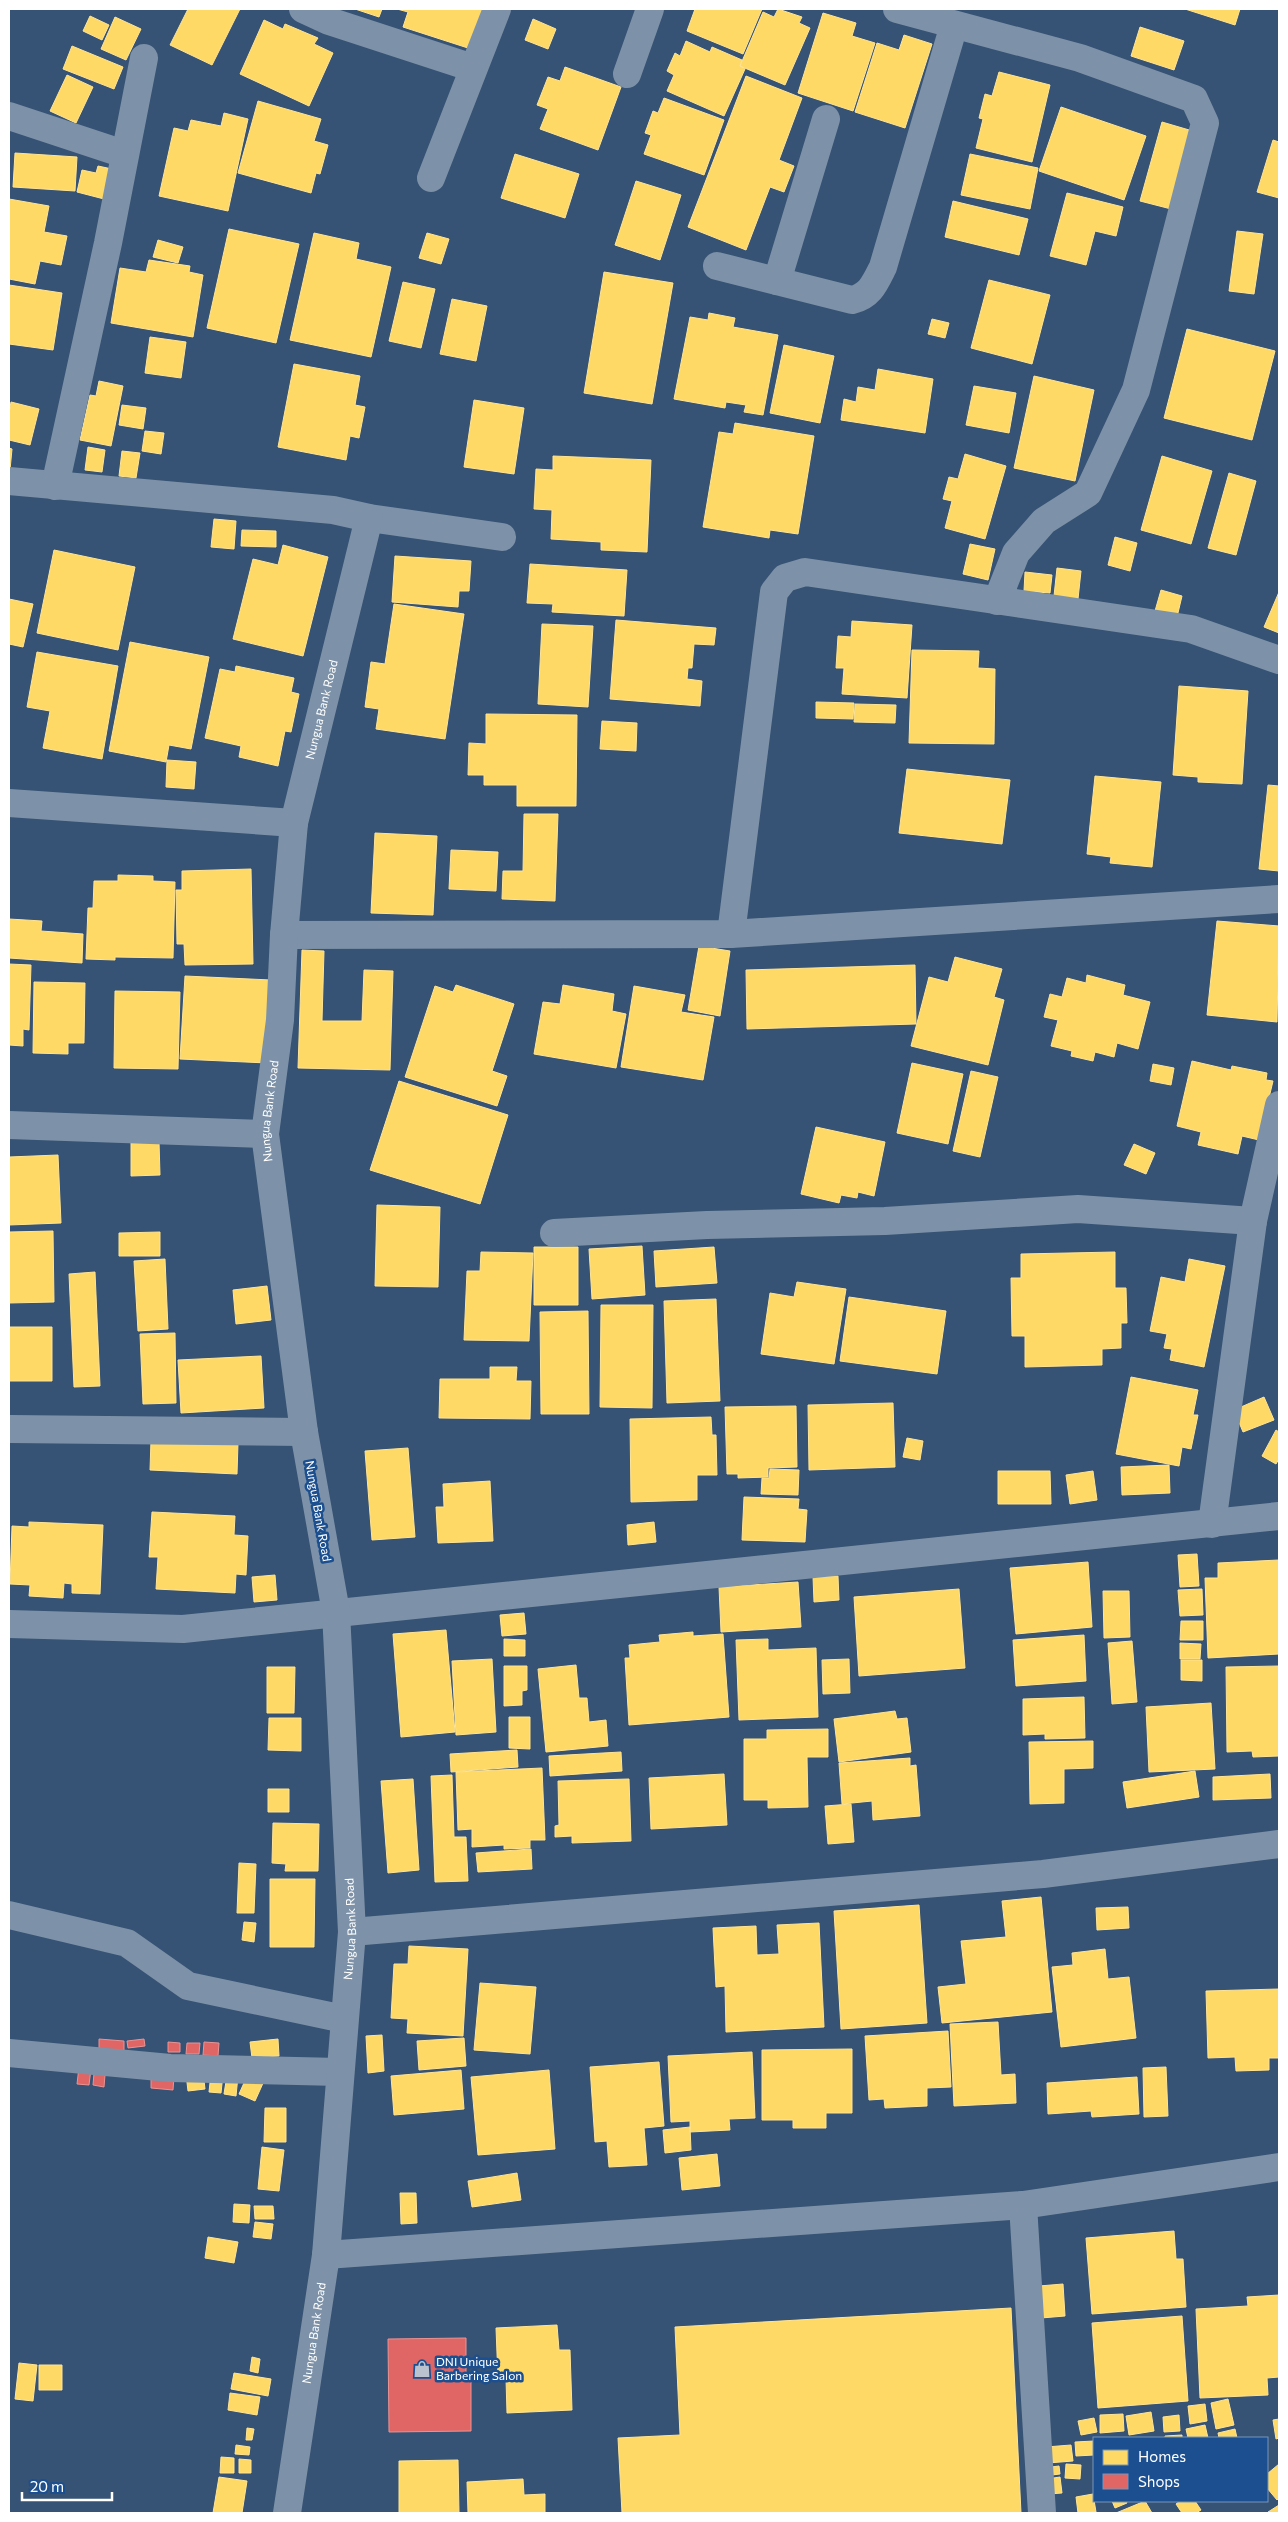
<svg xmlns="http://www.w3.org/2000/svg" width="1288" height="2522" viewBox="0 0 1288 2522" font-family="Commissioner,sans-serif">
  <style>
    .homes { fill: #ffd966; stroke: #ffe494 }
    .shops { fill: #e06666; stroke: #e99494 }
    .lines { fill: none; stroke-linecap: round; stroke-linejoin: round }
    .minor { stroke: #7d92a8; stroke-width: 28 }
    .labels { text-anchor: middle; stroke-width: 5; stroke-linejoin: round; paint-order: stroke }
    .street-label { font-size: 12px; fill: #fff; stroke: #1b4f8f }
    .poi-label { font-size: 12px; fill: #fff; stroke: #1b4f8f; text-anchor: start }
  </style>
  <rect width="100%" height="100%" fill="#365274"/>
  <path class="homes" d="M188 9H240L212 65 170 45Z
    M355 9H382L379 17Z
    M397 9H484L471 49 403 27 408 12Z
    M695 9H762L743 54 687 31Z
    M778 9 802 17 799 23 810 28 785 85 740 66 763 12 774 17Z
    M1185 9H1240L1235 25Z
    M823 13 856 23 852 36 875 43 853 111 798 93Z
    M90 16 109 25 102 40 83 31Z
    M115 17 141 29 126 60 101 49Z
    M533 19 556 29 548 49 525 40Z
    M264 20 283 29 285 24 318 38 314 44 333 53 309 106 240 74Z
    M1140 27 1184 41 1174 70 1131 56Z
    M904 35 932 44 905 128 855 112 877 43 899 50Z
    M686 41 710 52 712 47 742 60 740 66 745 69 724 116 667 91 674 75 667 71 675 53 680 56Z
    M72 46 123 67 114 89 63 69Z
    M565 67 621 87 598 150 540 129 548 109 537 105 548 77 560 81Z
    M999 72 1050 85 1032 162 976 148 983 119 979 118 985 94 992 96Z
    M67 75 93 87 76 123 50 111Z
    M746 76 802 98 779 160 794 166 784 192 770 187 746 250 688 227Z
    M664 98 724 120 704 175 644 154 651 135 645 133 653 111 658 113Z
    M258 101 321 119 314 141 328 145 320 174 316 173 311 193 238 173Z
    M1061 107 1146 136 1124 200 1039 171Z
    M224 113 248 119 228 211 159 196 174 128 188 131 191 120 221 126Z
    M1162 122 1196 132 1175 210 1140 201Z
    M1273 140 1279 142V198L1257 192Z
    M15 153 77 157 75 191 13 187Z
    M515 154 579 174 565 218 501 198Z
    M970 154 1038 168 1030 209 961 195Z
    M98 166 112 169 104 199 77 192 82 170 96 173Z
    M636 181 681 195 660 260 615 245Z
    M1067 193 1123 207 1116 236 1095 231 1086 265 1050 256Z
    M9 199 49 206 44 232 67 236 61 265 40 261 35 284 9 279Z
    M953 201 1028 219 1019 255 945 237Z
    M229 229 299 244 276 343 207 328Z
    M1237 231 1263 234 1254 294 1229 291Z
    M314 233 359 243 356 259 391 267 371 357 290 340Z
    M427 233 449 239 441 264 419 258Z
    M158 240 183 247 178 263 153 257Z
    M149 260 190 266 189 272 203 275 193 337 111 323 120 268 146 272Z
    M604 272 673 283 652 404 584 393Z
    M989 280 1050 295 1032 364 971 348Z
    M403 282 435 289 421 348 389 341Z
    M9 285 62 293 53 350 9 344Z
    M452 299 487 306 476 361 440 354Z
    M709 313 735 318 733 327 778 335 763 415 744 412 746 405 726 402 725 408 674 399 690 317 708 320Z
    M932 319 949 323 945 338 928 334Z
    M1187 329 1275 351 1252 440 1164 418Z
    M150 337 186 342 181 378 145 373Z
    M784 345 834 356 820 423 770 413Z
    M294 364 360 376 355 405 365 407 359 438 350 436 346 460 278 447Z
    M878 369 933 379 925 433 841 420 844 399 856 402 858 387 875 390Z
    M1034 376 1094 390 1075 481 1014 468Z
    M99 381 123 386 111 446 80 440 90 395 96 396Z
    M974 386 1016 393 1009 433 966 425Z
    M474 400 524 408 514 474 464 467Z
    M11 402 39 409 30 445 9 440V413Z
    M122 405 146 408 143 429 119 425Z
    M735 423 814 436 798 534 770 530 769 538 703 527 719 432 733 434Z
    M145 431 164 433 161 454 142 451Z
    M88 447 105 450 102 472 85 470Z
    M9 448 12 449 10 470H9Z
    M122 451 140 453 136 478 119 476Z
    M965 454 1006 466 985 539 945 528 952 501 943 499 949 477 958 479Z
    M553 456 651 460 647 552 601 550V542L551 539 552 510 534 509 536 469 553 470Z
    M1162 456 1212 471 1191 544 1141 530Z
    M1229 473 1256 481 1236 555 1208 548Z
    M214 519 236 521 234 549 211 547Z
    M242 530 276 531V547L241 546Z
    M1115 537 1137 543 1130 571 1108 565Z
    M970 544 995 549 988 580 963 574Z
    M283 545 328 557 303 656 233 639 253 559 278 565Z
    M54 550 135 567 118 650 37 633Z
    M395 556 471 561 469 591H459L458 607 392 602Z
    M530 564 627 570 624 616 552 612 553 604 527 603Z
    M1057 568 1081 571 1078 599 1054 596Z
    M1025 572 1052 575 1050 593 1024 591Z
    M1161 590 1182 596 1177 617 1155 611Z
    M1279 592V633L1264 627Z
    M9 599 33 604 23 647 9 644Z
    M394 604 464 614 445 739 376 729 379 709 365 707 371 662 385 664Z
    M616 620 716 628 714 645 694 644 692 668H688L687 679 702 681 700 706 610 699Z
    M852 621 912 625 907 698 842 694 844 668H836L838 636 851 637Z
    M542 624 593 626 588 707 538 704Z
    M130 642 209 657 191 749 169 745 166 762 109 751Z
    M912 650 979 651 978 668 995 669 994 744 909 743Z
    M37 652 118 666 102 759 43 748 50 711 27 707Z
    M236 666 294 678 291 692 299 694 291 732 285 731 278 766 239 757 241 746 205 738 220 669 235 672Z
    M1179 686 1248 691 1242 784 1198 782V777L1173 775Z
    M816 702 854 703 853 719 816 718Z
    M855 704 896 705 895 723 854 722Z
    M486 714 577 715 576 806H517V785H484V775H468L469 743 486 744Z
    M602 721 637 723 636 751 600 749Z
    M167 760 196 762 194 789 166 787Z
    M907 769 1010 780 1002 844 899 833Z
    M1095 776 1161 782 1152 867 1110 863 1111 857 1087 854Z
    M1268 785 1279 786V871L1259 869Z
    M524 814H558L555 901 502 899 503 871H523Z
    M375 833 437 836 433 915 371 913Z
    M451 850 498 852 496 891 449 889Z
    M251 869 253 964 185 965 184 944H177L176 890H182V871Z
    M118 875 153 876V881L175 882 173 958 115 957V960L86 959 88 908H93L94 881H118Z
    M9 919 42 921 41 931 83 934 82 963 9 958Z
    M1217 921 1279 926 1277 1022 1207 1015Z
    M699 946 730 951 720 1016 688 1010Z
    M302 950 324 951 322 1021H362L364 970 393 971 390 1070 298 1068Z
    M955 957 1002 969 994 997 1004 1000 988 1065 911 1046 929 977 948 982Z
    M9 964 31 965 29 1030 23 1029V1046L9 1045Z
    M915 965 916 1024 747 1029 746 970Z
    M1087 975 1125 985 1123 995 1150 1002 1138 1049 1117 1043 1114 1057 1095 1052 1093 1061 1071 1056 1072 1051 1051 1046 1058 1020 1044 1017 1050 994 1062 997 1067 978 1086 983Z
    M185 976 271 980 267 1063 180 1059Z
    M34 982 85 983 84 1043H68V1054L33 1053Z
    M456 985 514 1004 492 1071 507 1076 497 1106 405 1077 435 986 453 992Z
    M563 985 614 994 612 1011 626 1014 616 1068 534 1054 543 1002 560 1004Z
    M634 986 685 995 681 1012 714 1017 703 1080 621 1067Z
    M115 991 180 992 178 1069 114 1068Z
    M1192 1061 1231 1070 1232 1066 1267 1073 1266 1080 1273 1081 1259 1140 1242 1136 1238 1154 1198 1145 1201 1132 1177 1126Z
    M912 1063 963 1074 948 1144 897 1133Z
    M1153 1064 1174 1068 1171 1085 1150 1081Z
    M971 1071 998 1077 980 1157 953 1151Z
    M399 1081 508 1115 480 1204 370 1170Z
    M816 1127 885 1142 874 1196 858 1192 857 1198 841 1195 839 1203 801 1194Z
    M159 1142 160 1175 131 1176V1143Z
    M1134 1144 1155 1153 1146 1174 1124 1165Z
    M58 1155 61 1223 9 1225V1157Z
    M377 1205 440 1207 438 1287 375 1286Z
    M53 1231 54 1302 9 1303V1232Z
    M160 1232V1256H119V1233Z
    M642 1246 645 1295 592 1299 589 1249Z
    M534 1247H578V1305H534Z
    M714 1247 717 1283 656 1287 654 1251Z
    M481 1252 533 1253 529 1341 464 1340 467 1271H480Z
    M1115 1252V1288H1126L1127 1323H1121V1348L1102 1349V1365L1025 1367V1336H1012L1011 1278H1021V1254Z
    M165 1259 168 1329 138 1331 134 1261Z
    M1189 1259 1225 1266 1204 1367 1170 1360 1172 1349 1164 1348 1167 1334 1150 1331 1161 1277 1185 1282Z
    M95 1272 100 1386 74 1387 69 1274Z
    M797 1282 846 1289 834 1364 761 1354 770 1293 794 1297Z
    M267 1286 271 1320 236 1324 233 1290Z
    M849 1297 946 1311 937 1374 840 1361Z
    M716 1299 720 1401 667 1403 664 1301Z
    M601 1305H653L652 1408 600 1407Z
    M588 1311 589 1414H541L540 1312Z
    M9 1327H52V1381H9Z
    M175 1333 176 1403 143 1404 140 1334Z
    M261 1356 264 1408 181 1413 178 1360Z
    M490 1367H517L516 1381H531L530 1419 439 1418 440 1379H490Z
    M1131 1377 1198 1390 1193 1415H1198L1191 1449 1182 1447 1179 1466 1116 1454Z
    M1264 1397 1274 1420 1243 1432 1234 1410Z
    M893 1403 895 1467 809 1470 808 1405Z
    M796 1406 797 1467 768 1468V1477L738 1478V1474H727L725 1407Z
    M711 1417 712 1435H716L717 1475H697V1500L631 1502 630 1419Z
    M1276 1430 1279 1432V1459L1276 1464 1262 1456Z
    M907 1438 923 1441 920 1460 903 1457Z
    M151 1440 238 1443 237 1474 150 1470Z
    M408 1448 415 1537 372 1540 365 1451Z
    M1169 1465 1170 1493 1122 1495 1121 1467Z
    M770 1469 799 1470 798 1495 761 1494 762 1478H769Z
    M998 1471H1050L1051 1504H998Z
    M1093 1471 1097 1500 1070 1504 1066 1475Z
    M490 1481 493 1541 438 1543 436 1507H444L443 1484Z
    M744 1497 799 1499 798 1509 807 1510 805 1542 742 1540Z
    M152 1512 235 1516 234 1535 248 1536 246 1575 236 1574 235 1593 156 1589 158 1557H149Z
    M29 1522 103 1525 100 1594 72 1593V1584L64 1583 63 1598 29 1596 30 1585 10 1584 12 1526 29 1527Z
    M654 1522 656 1542 628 1545 627 1525Z
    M1197 1554 1199 1586 1180 1587 1178 1555Z
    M1279 1560V1654L1208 1658 1205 1578H1218V1563Z
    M1088 1562 1092 1627 1016 1634 1010 1568Z
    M275 1575 277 1600 254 1602 252 1577Z
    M838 1576 839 1600 814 1602 813 1577Z
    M798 1582 801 1627 721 1632 719 1587Z
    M959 1589 965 1668 859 1676 854 1597Z
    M1202 1589 1203 1615 1180 1616 1178 1590Z
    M1103 1591H1129L1130 1637 1104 1638Z
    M524 1613 526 1634 502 1636 500 1615Z
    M1181 1621H1203V1640H1180Z
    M446 1630 455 1732 401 1737 393 1634Z
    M693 1632V1636L723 1634 729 1717 629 1725 625 1658H630L629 1645 660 1642 659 1635Z
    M1084 1635 1086 1681 1016 1686 1013 1640Z
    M504 1639 525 1640V1656H504Z
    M768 1639V1650L816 1648 818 1717 739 1720 736 1640Z
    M1132 1641 1137 1702 1112 1704 1108 1643Z
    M1180 1643 1201 1644 1200 1659H1180Z
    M492 1659 496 1732 456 1735 452 1661Z
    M849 1659 850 1693 823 1694 822 1660Z
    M1181 1660H1202V1681L1181 1680Z
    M576 1665 579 1698H587L589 1722 606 1720 608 1746 546 1752 538 1669Z
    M504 1666H527V1690L522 1691V1705L504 1706Z
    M1279 1666V1756L1253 1757 1252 1751 1227 1752 1226 1667Z
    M267 1667H295L294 1713H267Z
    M1084 1697 1085 1738 1045 1739V1734L1023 1735V1699Z
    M1211 1703 1215 1769 1149 1772 1146 1707Z
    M895 1711 897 1719 907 1718 911 1752 839 1762 834 1719Z
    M509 1717H530V1749L509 1748Z
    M269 1718H301V1751L268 1750Z
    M828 1729V1757H807L808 1807 768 1808V1800H744V1739H767V1730Z
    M1093 1741V1768L1064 1769V1803L1030 1804 1029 1742Z
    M517 1750 518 1767 451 1772 450 1754Z
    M621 1752 622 1771 550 1776 549 1756Z
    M910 1758V1766L916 1765 920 1816 873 1820 872 1801 842 1804 839 1763Z
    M542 1768 545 1840H530V1848L504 1849V1845L472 1847V1829L458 1830 456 1772Z
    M1195 1771 1199 1797 1127 1808 1123 1782Z
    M724 1774 727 1825 651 1829 649 1778Z
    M1270 1774 1271 1798 1213 1800V1777Z
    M452 1775 454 1837H466L468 1881 435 1882 431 1776Z
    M413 1779 419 1870 388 1873 381 1781Z
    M629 1779 631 1841 572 1843V1836L555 1837V1826L559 1825 558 1781Z
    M268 1789H289V1812H268Z
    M851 1804 854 1842 828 1844 825 1806Z
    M273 1823 319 1824 318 1871H285L286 1864 272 1863Z
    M531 1849 532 1869 478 1872 476 1853Z
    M239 1863 256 1864 254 1913H237Z
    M270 1879H315L314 1947H270Z
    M1041 1897 1052 2012 942 2023 938 1987 966 1984 961 1941 1006 1937 1002 1901Z
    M919 1905 927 2023 841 2029 834 1911Z
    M1128 1907 1129 1928 1097 1930 1096 1908Z
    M244 1922 256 1923 254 1942 242 1940Z
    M819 1923 824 2027 726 2032 725 1986 716 1987 713 1928 756 1926 757 1955 779 1954 777 1925Z
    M409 1946 468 1949 463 2036 407 2033 408 2019 391 2018 394 1964H408Z
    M1105 1949 1108 1979 1129 1977 1136 2038 1061 2047 1052 1967 1073 1965 1072 1953Z
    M480 1983 536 1987 530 2054 474 2050Z
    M1279 1989V2058H1269V2070L1236 2071 1235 2057 1208 2058 1206 1991Z
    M998 2022 1001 2075 1015 2074 1016 2103 954 2106 950 2024Z
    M948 2031 951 2087 927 2088V2106L885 2108 884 2099 869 2100 865 2036Z
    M382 2035 384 2071 368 2073 366 2036Z
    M464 2038 466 2066 419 2070 417 2041Z
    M278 2039 279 2056 252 2058 250 2042Z
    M852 2049V2113H826V2128H793V2120H762V2050Z
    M752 2052 755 2118 729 2119 730 2130 690 2132V2121L671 2122 668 2056Z
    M659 2062 664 2126 644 2128 647 2165 609 2167 607 2141 595 2142 590 2067Z
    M1166 2067 1168 2116 1144 2117 1143 2068Z
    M461 2070 464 2109 394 2115 391 2076Z
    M549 2070 555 2149 478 2155 471 2077Z
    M203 2072 205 2089 188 2091 186 2074Z
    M211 2073 223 2074 221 2093 209 2092Z
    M248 2074 264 2081 255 2101 239 2094Z
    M227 2075 238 2076 236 2096 224 2094Z
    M1137 2077 1139 2114 1092 2117 1091 2111 1048 2114 1047 2083Z
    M265 2108H286V2142H264Z
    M690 2127 691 2150 665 2153 663 2130Z
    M262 2147 284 2150 279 2191 258 2189Z
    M717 2154 720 2186 682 2190 679 2158Z
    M517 2173 521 2200 472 2207 468 2181Z
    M400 2193H416L417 2223 401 2224Z
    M234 2204 250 2205 249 2223 233 2222Z
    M254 2206H273L274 2219H255Z
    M255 2222 273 2224 271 2239 253 2237Z
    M1174 2231 1176 2259H1183L1186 2307 1092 2314 1086 2238Z
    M208 2237 238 2242 234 2263 205 2258Z
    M1063 2284 1065 2316 1041 2318 1039 2286Z
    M1279 2295V2377L1267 2378 1268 2395 1200 2398 1196 2309 1248 2306 1247 2297Z
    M1011 2308 1021 2513H622L618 2438 680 2435 675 2327Z
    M1182 2316 1188 2401 1098 2408 1092 2323Z
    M557 2325 559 2350H570L572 2410 507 2413 506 2379H498L496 2328Z
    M252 2357 260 2359 258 2373 250 2371Z
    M19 2363 37 2365 33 2401 15 2399Z
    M39 2365H62V2390H39Z
    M234 2373 271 2379 268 2396 231 2389Z
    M230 2393 260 2397 257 2415 228 2410Z
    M1228 2399 1234 2425 1216 2429 1211 2403Z
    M1205 2404 1207 2421 1190 2424 1188 2406Z
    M1151 2412 1154 2431 1129 2435 1126 2416Z
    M1123 2414 1124 2431 1100 2433V2415Z
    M1179 2415 1180 2431 1164 2432 1163 2417Z
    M1094 2418 1097 2432 1081 2435 1078 2421Z
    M1279 2419V2438L1276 2439 1273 2420Z
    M1205 2425 1208 2438H1188L1186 2429Z
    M247 2428 254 2429 252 2440H246Z
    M1235 2429 1237 2438H1219L1218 2433Z
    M1182 2435V2438H1165V2436Z
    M1094 2441V2455L1076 2456 1075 2442Z
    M236 2445 250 2447 249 2455 235 2454Z
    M1071 2445 1073 2461 1048 2463 1046 2447Z
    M221 2457 234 2458V2473H220Z
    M239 2459 251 2460V2473H239Z
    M458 2460 459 2513H399V2461Z
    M1066 2464 1081 2465 1080 2479 1065 2478Z
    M1279 2464V2498L1277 2500 1267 2488V2474Z
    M1059 2466 1060 2474 1044 2476 1043 2468Z
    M219 2477 247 2481 242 2513H213Z
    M1060 2477 1062 2493 1049 2494 1047 2479Z
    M523 2479 524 2495 545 2494V2513H468L467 2482Z
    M1093 2494 1096 2512 1078 2513 1076 2497Z
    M1112 2501H1126L1127 2503 1115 2508Z
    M1145 2501 1152 2513H1116Z
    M1180 2501H1195L1201 2510 1196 2513H1182L1176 2504Z
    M1279 2505V2513H1269L1268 2512Z"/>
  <path class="shops" d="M99 2039 124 2041V2051L99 2050Z
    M144 2039 145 2046 128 2048 127 2041Z
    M168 2042 180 2043V2052H168Z
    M204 2042 219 2043 218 2056 203 2055Z
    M187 2043H200L199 2054H186Z
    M79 2067 91 2069 89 2085 77 2084Z
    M94 2073 105 2075 104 2087 93 2085Z
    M151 2076 174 2077 173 2090 151 2088Z
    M466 2338V2379H471V2431L389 2432 388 2339Z"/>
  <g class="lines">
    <g class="minor">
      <path d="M303 9 329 21 473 68"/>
      <path d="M897 9 1080 58 1194 99 1205 123 1136 390 1088 493 1044 521 1016 553 997 601"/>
      <path d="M627 74 650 9"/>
      <path d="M9 116 124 154"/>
      <path d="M431 178 497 9"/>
      <path d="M717 266 852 300C870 296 875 283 883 267L954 25"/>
      <path d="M777 281 826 119"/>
      <path d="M9 481 333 510 369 518 502 537"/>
      <path d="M55 486 108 243 144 58"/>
      <path d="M9 803 294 823"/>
      <path d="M731 934 774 592 785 578 805 572 1191 629 1279 660"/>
      <path d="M284 935 731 934 1279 899"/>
      <path d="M9 1125 265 1134"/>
      <path d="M554 1233 707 1225 885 1221 1078 1209 1253 1221"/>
      <path d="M9 1429 304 1432"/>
      <path d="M1212 1524 1253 1221 1279 1105"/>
      <path d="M9 1624 183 1629 1279 1516"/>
      <path d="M9 1915 127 1943 188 1986 344 2019"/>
      <path d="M352 1932 1043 1874 1279 1844"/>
      <path d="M9 2053 170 2068 339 2072"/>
      <path d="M1023 2205 1042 2513"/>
      <path d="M326 2255 1023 2205 1279 2167"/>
      <path id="s1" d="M287 2513 326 2255 352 1932 336 1612 304 1432 265 1134 280 1020 284 935 294 823 369 518"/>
    </g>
  </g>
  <defs>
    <g id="shop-bare" transform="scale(1.35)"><path d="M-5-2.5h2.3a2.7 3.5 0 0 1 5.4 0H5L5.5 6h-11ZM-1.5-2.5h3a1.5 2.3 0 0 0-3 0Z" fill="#b9c2ce" stroke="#1b4f8f" stroke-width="2.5" paint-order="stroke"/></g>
  </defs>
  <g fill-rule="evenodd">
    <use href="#shop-bare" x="422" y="2369"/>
  </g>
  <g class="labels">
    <g class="street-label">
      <text dy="4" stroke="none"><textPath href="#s1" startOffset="1818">Nungua Bank Road</textPath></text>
      <text dy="4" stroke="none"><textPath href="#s1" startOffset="1412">Nungua Bank Road</textPath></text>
      <text transform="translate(318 1511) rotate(80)" y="4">Nungua Bank Road</text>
      <text dy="4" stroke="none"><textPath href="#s1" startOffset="588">Nungua Bank Road</textPath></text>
      <text dy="4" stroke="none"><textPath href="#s1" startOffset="182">Nungua Bank Road</textPath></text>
    </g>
    <g class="poi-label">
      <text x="436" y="2366">DNI Unique<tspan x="436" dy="14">Barbering Salon</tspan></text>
    </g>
  </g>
  <rect width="1288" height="2522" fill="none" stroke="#ffffff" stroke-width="20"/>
  <rect x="1093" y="2437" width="175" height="65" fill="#1b4f8f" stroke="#7695bc"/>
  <rect x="1103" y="2450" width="25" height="15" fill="#ffd966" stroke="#7695bc"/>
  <text x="1138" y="2462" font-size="15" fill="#ffffff">Homes</text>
  <rect x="1103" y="2474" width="25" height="15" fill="#e06666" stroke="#7695bc"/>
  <text x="1138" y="2487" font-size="15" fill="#ffffff">Shops</text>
  <path d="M22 2492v8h90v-8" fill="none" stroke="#ffffff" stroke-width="2.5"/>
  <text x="30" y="2492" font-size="15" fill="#ffffff" stroke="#1b4f8f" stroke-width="4" paint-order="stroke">20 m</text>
</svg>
